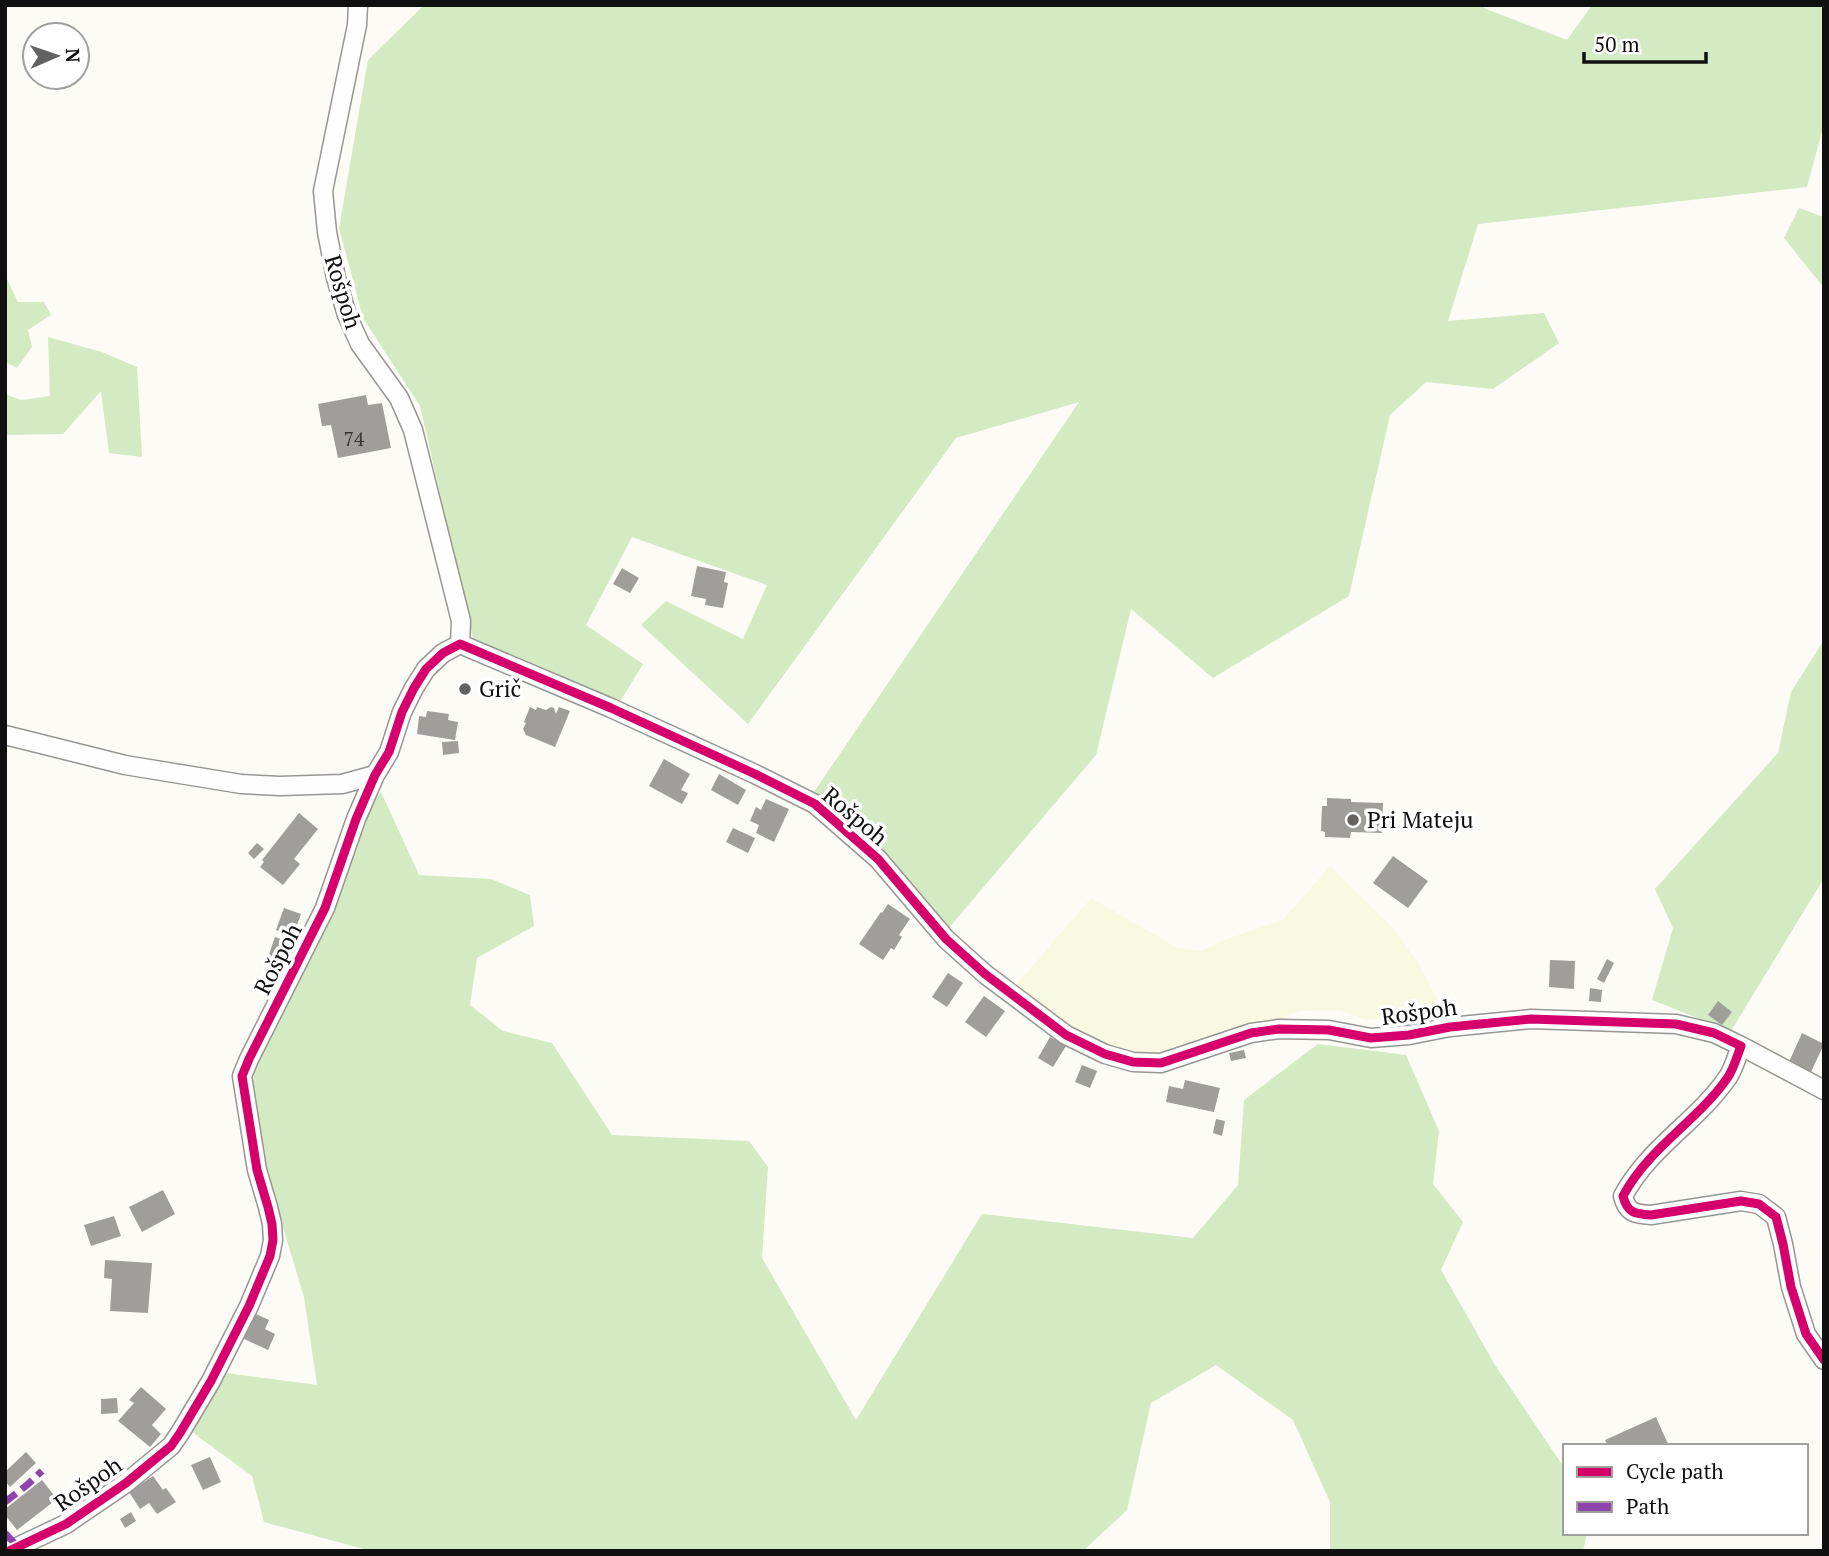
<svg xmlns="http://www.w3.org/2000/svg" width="1829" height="1556" viewBox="0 0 1829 1556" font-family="'PT Serif',serif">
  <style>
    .farmland { fill: #f9f8e1 }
    .forest { fill: #d3eac2 }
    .building { fill: #a09e9a }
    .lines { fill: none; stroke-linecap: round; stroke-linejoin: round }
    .minor-casing { stroke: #969693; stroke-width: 21 }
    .minor { stroke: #fffefe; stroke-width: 18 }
    .quiet { stroke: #8e44ad; stroke-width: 7; stroke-dasharray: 14 7; stroke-linecap: butt }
    .cycleway-casing { stroke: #fff; stroke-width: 13 }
    .cycleway { stroke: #d6006c; stroke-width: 9 }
    .poi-dot { fill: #636260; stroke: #fff; stroke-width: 2.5 }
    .labels { text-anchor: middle; stroke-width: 7; stroke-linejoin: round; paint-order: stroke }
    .number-label { font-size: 19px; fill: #343432 }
    .street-label { font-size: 23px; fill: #101010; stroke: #fff }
    .poi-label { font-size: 23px; fill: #101010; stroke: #fff; text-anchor: start }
  </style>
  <rect width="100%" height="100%" fill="#fcfbf5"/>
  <path class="farmland" d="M1330 866 1390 925 1417 961 1438 1001 1431 1011 1367 1020 1338 1010 1300 1011 1250 1031 1162 1060 1096 1045 1011 991 1091 898 1178 948 1202 951 1219 942 1284 919Z"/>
  <path class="forest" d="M424 5H1481L1486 9 1567 40 1592 5H1824V124L1807 187 1478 224 1448 321 1544 313 1559 343 1493 389 1426 382 1390 415 1349 596 1213 678 1131 609 1096 755 947 930 884 857 814 792 1079 402 956 438 748 724 641 625 666 601 743 639 767 585 632 537 586 625 643 664 618 705 473 638 420 406 363 318 339 228 368 60Z
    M1799 208 1824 217V288L1784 238Z
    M5 275 18 302H44L51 315 28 330 32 347 17 368 5 362Z
    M48 337 102 352 137 367 142 457 109 453 101 391 63 434 5 435V394L21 400 50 396Z
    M1824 640V878L1731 1031 1652 1000 1673 928 1655 889 1778 753 1791 692Z
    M381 792 419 875 491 879 530 895 534 926 477 958 470 1005 503 1031 552 1043 612 1135 749 1141 768 1167 762 1258 856 1420 982 1214 1193 1238 1238 1185 1244 1100 1318 1044 1406 1055 1439 1131 1433 1184 1463 1222 1441 1270 1495 1365 1565 1469V1533H1587L1583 1551H1330V1502L1293 1420 1216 1365 1151 1403 1127 1510 1083 1551H371L264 1522 252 1476 188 1429 219 1372 317 1385 304 1297 278 1211 260 1168 251 1102 256 1054 362 816Z"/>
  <path class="building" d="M366 395 368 405 382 403 391 448 338 458 331 425 322 426 318 404Z
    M697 566 726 572 724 582 728 583 723 608 705 605 706 599 691 596Z
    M622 568 639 578 630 593 613 584Z
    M530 707 536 710 537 707 546 710 551 707 554 708 556 714 559 707 570 711 555 747 526 735 523 729 526 723 524 722Z
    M427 711 449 714 448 720 458 722 455 740 417 734 419 716 426 717Z
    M458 741 459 753 443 755 442 742Z
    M664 759 690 774 681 790 688 793 682 804 649 786Z
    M719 774 746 790 738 805 711 790Z
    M1327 798 1351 799V802L1383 803 1382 833 1351 832 1350 838 1325 837V832L1321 831 1322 806H1327Z
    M766 799 789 809 774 842 756 833 759 825 750 821 756 807 761 810Z
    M299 813 318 829 294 859 300 864 283 885 260 867 264 862 262 860Z
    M733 828 755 838 748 853 726 842Z
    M257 843 264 849 254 859 248 853Z
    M1393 856 1428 881 1408 908 1373 883Z
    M888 904 910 919 899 935 902 937 894 950 891 948 883 960 859 944 881 912 882 913Z
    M284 908 301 914 293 936 276 930Z
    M275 937 292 943 284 966 267 960Z
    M1607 959 1614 963 1604 983 1597 979Z
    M1550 960 1575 961 1574 989 1549 987Z
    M948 973 963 983 947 1007 932 997Z
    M1590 988 1602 990 1601 1002 1589 1001Z
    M984 996 1005 1011 986 1037 965 1022Z
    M1718 1001 1732 1012 1722 1025 1708 1015Z
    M1802 1033 1824 1044 1811 1072 1789 1062Z
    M1050 1037 1066 1046 1053 1067 1038 1058Z
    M1244 1050 1246 1058 1231 1061 1229 1053Z
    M1082 1065 1097 1071 1090 1088 1075 1082Z
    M1185 1080 1220 1088 1214 1112 1166 1102 1169 1086 1183 1089Z
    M1216 1119 1225 1121 1222 1136 1213 1133Z
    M163 1190 175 1214 142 1232 129 1207Z
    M114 1216 121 1236 91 1246 84 1225Z
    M105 1260 152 1263 148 1313 110 1311 112 1279 104 1278Z
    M256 1314 269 1320 265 1329 275 1334 268 1350 244 1339Z
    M141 1387 166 1409 152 1425 161 1434 150 1447 118 1421 134 1403 129 1400Z
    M117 1398 118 1413 101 1414V1399Z
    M1656 1417 1668 1444 1665 1446H1608L1605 1440Z
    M26 1452 36 1463 10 1487 5 1481V1472Z
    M210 1457 221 1482 203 1490 191 1465Z
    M153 1476 163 1490 166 1488 176 1502 157 1514 149 1503 140 1509 129 1492Z
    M42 1480 57 1499 17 1530 5 1515V1509Z
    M131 1512 136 1521 125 1528 120 1519Z"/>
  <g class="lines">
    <g class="minor-casing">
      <path id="minor" d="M358 5 357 25 323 191 327 232 336 278 347 315 360 344 399 398 413 430 461 621 460 644
        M460 644 611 708 755 774 815 804 878 859 946 939 985 974 1066 1035 1105 1054 1133 1062 1161 1063 1251 1033 1279 1029 1329 1030 1371 1038 1409 1035 1450 1027 1531 1019 1676 1024 1714 1033 1741 1046C1737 1056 1734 1068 1728 1077 1698 1121 1649 1147 1623 1196 1627 1213 1635 1214 1651 1215L1741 1201 1759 1204 1776 1217 1783 1244 1791 1287 1806 1334 1824 1360
        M5 735 125 765 241 784 280 786 342 784 375 775
        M1741 1046 1824 1090
        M9 1551 66 1524 126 1483 171 1446 180 1433 211 1381 249 1306 270 1256 273 1240 272 1224 268 1207 257 1170 242 1076 249 1059 325 908 356 819 375 775 389 752 402 712 414 688 426 669 443 653 460 644"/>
    </g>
    <use href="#minor" class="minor"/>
    <path class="quiet" d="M5 1502 27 1485 42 1471
      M5 1533 17 1546"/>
    <g class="cycleway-casing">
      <path id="cycleway" d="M9 1551 66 1524 126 1483 171 1446 180 1433 211 1381 249 1306 270 1256 273 1240 272 1224 268 1207 257 1170 242 1076 249 1059 325 908 356 819 375 775 389 752 402 712 414 688 426 669 443 653 460 644 611 708 755 774 815 804 878 859 946 939 985 974 1066 1035 1105 1054 1133 1062 1161 1063 1251 1033 1279 1029 1329 1030 1371 1038 1409 1035 1450 1027 1531 1019 1676 1024 1714 1033 1741 1046C1737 1056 1734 1068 1728 1077 1698 1121 1649 1147 1623 1196 1627 1213 1635 1214 1651 1215L1741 1201 1759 1204 1776 1217 1783 1244 1791 1287 1806 1334 1824 1360"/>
    </g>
    <use href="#cycleway" class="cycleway"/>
  </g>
  <g class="poi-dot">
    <circle cx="465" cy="689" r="7"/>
    <circle cx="1353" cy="820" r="7"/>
  </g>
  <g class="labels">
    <g class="number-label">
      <text x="354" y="446">74</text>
    </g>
    <g class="street-label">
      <text transform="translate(343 292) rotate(73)" y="8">Rošpoh</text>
      <text transform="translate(855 816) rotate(40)" y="8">Rošpoh</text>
      <text transform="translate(278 959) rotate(-63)" y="8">Rošpoh</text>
      <text transform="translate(1419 1012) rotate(-8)" y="8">Rošpoh</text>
      <text transform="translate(88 1484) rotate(-35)" y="8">Rošpoh</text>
    </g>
    <g class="poi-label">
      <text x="479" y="697">Grič</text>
      <text x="1367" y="828">Pri Mateju</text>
    </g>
  </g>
  <rect width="1829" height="1556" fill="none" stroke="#101010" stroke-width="14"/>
  <rect x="1563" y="1444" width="245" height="91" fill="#ffffff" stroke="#9f9f9f" stroke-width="2"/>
  <rect x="1577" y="1467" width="35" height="10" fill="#d6006c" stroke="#9f9f9f" stroke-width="2"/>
  <text x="1626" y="1479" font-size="21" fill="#101010">Cycle path</text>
  <rect x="1577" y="1502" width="35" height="10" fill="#8e44ad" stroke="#9f9f9f" stroke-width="2"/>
  <text x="1626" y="1514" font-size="21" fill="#101010">Path</text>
  <g transform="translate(56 56) rotate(88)"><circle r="33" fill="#ffffff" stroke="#9f9f9f" stroke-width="2"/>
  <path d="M0-5L12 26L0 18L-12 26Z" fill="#636260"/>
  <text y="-10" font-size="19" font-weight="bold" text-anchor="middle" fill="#101010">N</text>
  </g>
  <path d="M1584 52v10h122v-10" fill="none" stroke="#101010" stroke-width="3.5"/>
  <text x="1594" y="52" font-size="21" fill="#101010" stroke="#ffffff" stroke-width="5" paint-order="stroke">50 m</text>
</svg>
